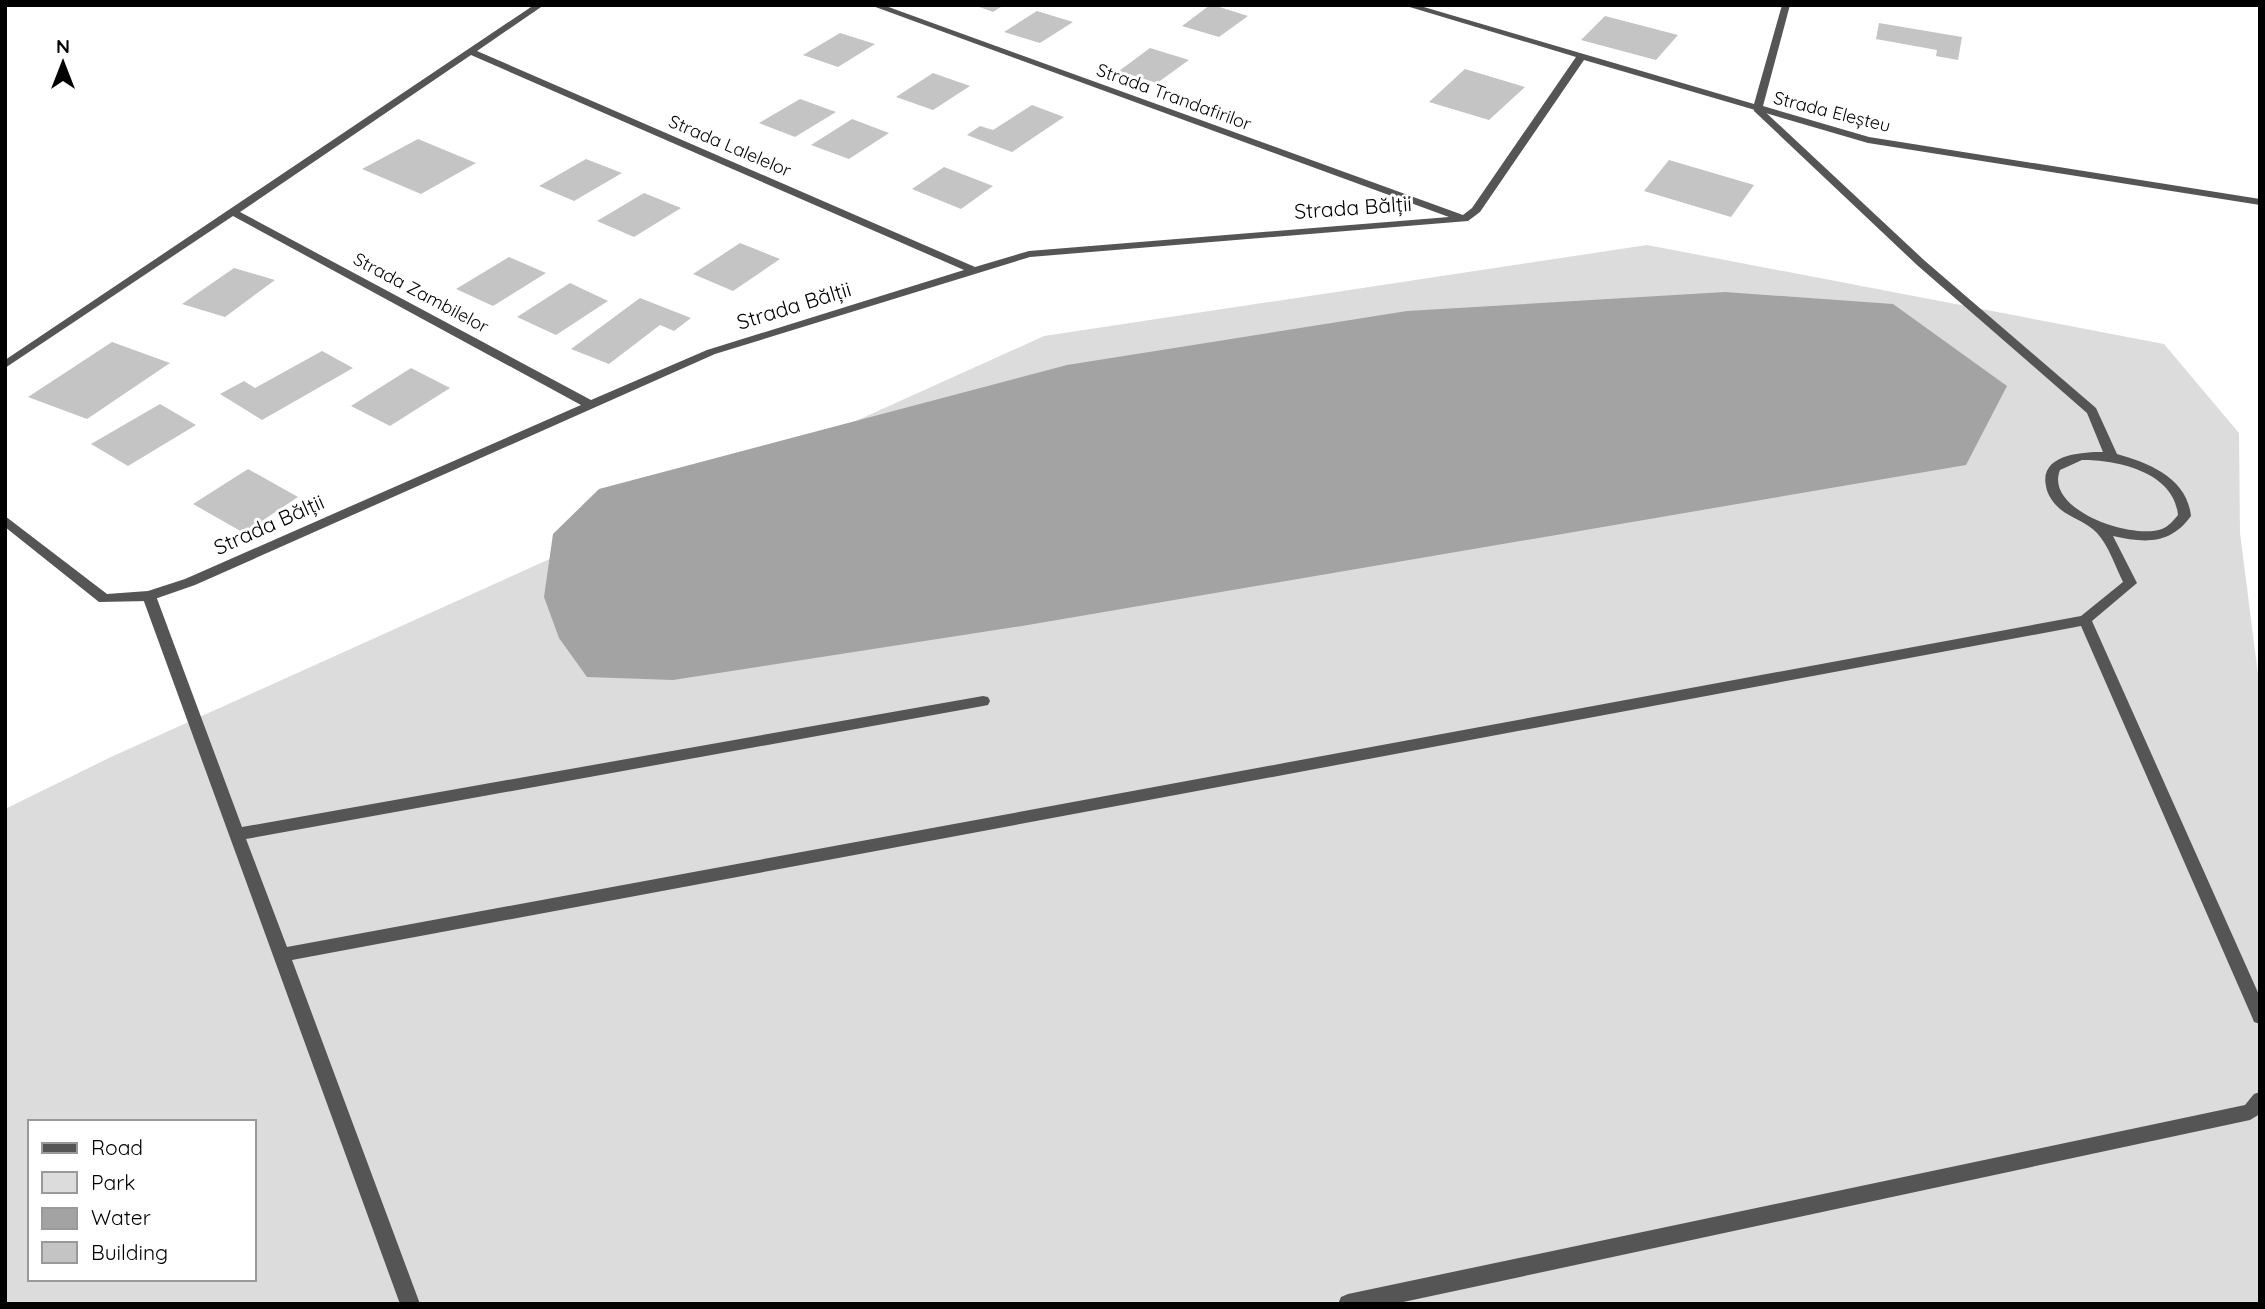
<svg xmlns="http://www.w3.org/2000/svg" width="2265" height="1309" viewBox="0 0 2265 1309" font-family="Quicksand,sans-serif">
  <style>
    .green { fill: #dcdcdc; fill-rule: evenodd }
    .water { fill: #a3a3a3 }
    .building { fill: #c4c4c4 }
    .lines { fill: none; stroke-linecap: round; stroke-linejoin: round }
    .lane { fill: #555; fill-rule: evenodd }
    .street { fill: #555; fill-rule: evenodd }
    .labels { text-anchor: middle; stroke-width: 6; stroke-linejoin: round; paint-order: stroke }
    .far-street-label { font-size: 18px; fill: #000; stroke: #fff }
    .street-label { font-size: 21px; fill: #000; stroke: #fff }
  </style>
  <rect width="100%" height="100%" fill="#fff"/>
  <path class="green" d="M1647 245 2164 344 2239 433 2240 533 2260 690V1304H5V809L111 757 1044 336ZM30 1122H254V1279H30Z"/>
  <path class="water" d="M1725 292 1893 304 2007 386 1966 465 1022 626 673 680 587 677 559 638 544 597 553 534 599 489 1067 365 1407 311Z"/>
  <path class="building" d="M974 5H1004L993 12Z
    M1210 5H1213L1248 16 1219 37 1182 26Z
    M1037 11 1073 22 1040 43 1004 32Z
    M1605 16 1678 35 1656 60 1581 40Z
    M1879 23 1962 37 1958 60 1936 56 1937 50 1876 39Z
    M840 33 875 44 838 67 803 55Z
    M1150 48 1189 60 1157 83 1119 71Z
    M1465 69 1525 87 1489 120 1429 102Z
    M933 73 970 86 933 110 896 97Z
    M800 99 836 112 795 137 759 123Z
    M1032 105 1064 117 1012 152 967 135 980 126 993 130Z
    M852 119 889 133 849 159 811 145Z
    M418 139 476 163 421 194 362 169Z
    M586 159 622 173 574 201 539 186Z
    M1669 160 1754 185 1731 217 1644 191Z
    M944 167 993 186 961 209 912 189Z
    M644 193 681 208 634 237 597 221Z
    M740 243 780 259 733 291 693 274Z
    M509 257 546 273 493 306 456 289Z
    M234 268 275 280 225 317 182 304Z
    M570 283 608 301 556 335 517 317Z
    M640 298 691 318 674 331 660 325 609 364 571 349Z
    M112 342 170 363 87 419 28 397Z
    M322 351 353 368 262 420 220 394 244 381 255 388Z
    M411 368 450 388 390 426 351 406Z
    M160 404 196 425 128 466 91 444Z
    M248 469 298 497 244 533 193 504Z"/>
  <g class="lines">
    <path class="lane" d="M1754 107H1760L1925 261 2096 408 2117 454C2149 463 2187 478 2191 516 2170 545 2145 543 2113 536L2137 583 2092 621 2260 997V1024L2254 1022 2252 1017 2081 626 292 960 420 1304H400L142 596 144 593 149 591 156 596 242 827 983 696 988 697 990 701 988 705 983 706 246 839 287 947 2081 616 2123 582C2115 566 2109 546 2097 533 2087 522 2071 518 2060 509 2053 503 2047 494 2046 486 2039 454 2083 452 2103 452L2087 413 1917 265 1754 111ZM2082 460C2118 460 2174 472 2178 515 2173 521 2169 526 2162 529 2132 540 2044 510 2060 470Z
      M2260 1092V1114L2250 1120 1394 1304H1338L1341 1297 1348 1294 2245 1105 2254 1094Z"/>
    <path class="street" d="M534 5H544L477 51 975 267 1029 251 1449 217 870 5H883L1463 215 1472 208 1576 57 1403 5H1417L1754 104 1782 5H1790L1763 106 1869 137 2260 199V205L1868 143 1584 60 1480 212 1468 221 1030 257 715 354 195 585 149 601 99 602 5 527V516L107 594 148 591 185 579 581 405 233 216 5 368V360ZM471 55 964 270 707 350 591 400 240 212Z"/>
  </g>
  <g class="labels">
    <g class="far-street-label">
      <text transform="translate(1174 97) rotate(20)" y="6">Strada Trandafirilor</text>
      <text transform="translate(1832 112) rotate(14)" y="6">Strada Eleșteu</text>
      <text transform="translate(730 146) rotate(23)" y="6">Strada Lalelelor</text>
      <text transform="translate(421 293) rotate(28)" y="6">Strada Zambilelor</text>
    </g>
    <g class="street-label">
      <text transform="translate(1353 208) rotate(-4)" y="7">Strada Bălții</text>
      <text transform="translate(794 306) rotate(-17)" y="7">Strada Bălții</text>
      <text transform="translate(269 525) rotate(-24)" y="7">Strada Bălții</text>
    </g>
  </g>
  <rect width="2265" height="1309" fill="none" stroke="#000000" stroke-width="14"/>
  <rect x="28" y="1120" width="228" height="161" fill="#ffffff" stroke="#999999" stroke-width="2"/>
  <rect x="42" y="1143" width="35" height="10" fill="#555555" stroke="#999999" stroke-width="2"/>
  <text x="91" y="1155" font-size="21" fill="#000000">Road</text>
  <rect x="42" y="1172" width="35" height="21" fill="#dcdcdc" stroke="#999999" stroke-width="2"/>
  <text x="91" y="1190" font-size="21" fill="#000000">Park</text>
  <rect x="42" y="1208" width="35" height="21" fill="#a3a3a3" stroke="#999999" stroke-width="2"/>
  <text x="91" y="1225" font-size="21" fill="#000000">Water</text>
  <rect x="42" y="1242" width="35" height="21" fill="#c4c4c4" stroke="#999999" stroke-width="2"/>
  <text x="91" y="1260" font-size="21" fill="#000000">Building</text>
  <g transform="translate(63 63)" stroke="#ffffff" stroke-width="5" paint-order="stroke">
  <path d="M0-5L12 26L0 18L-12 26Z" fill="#000000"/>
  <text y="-10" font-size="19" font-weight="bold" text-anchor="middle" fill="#000000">N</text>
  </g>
</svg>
